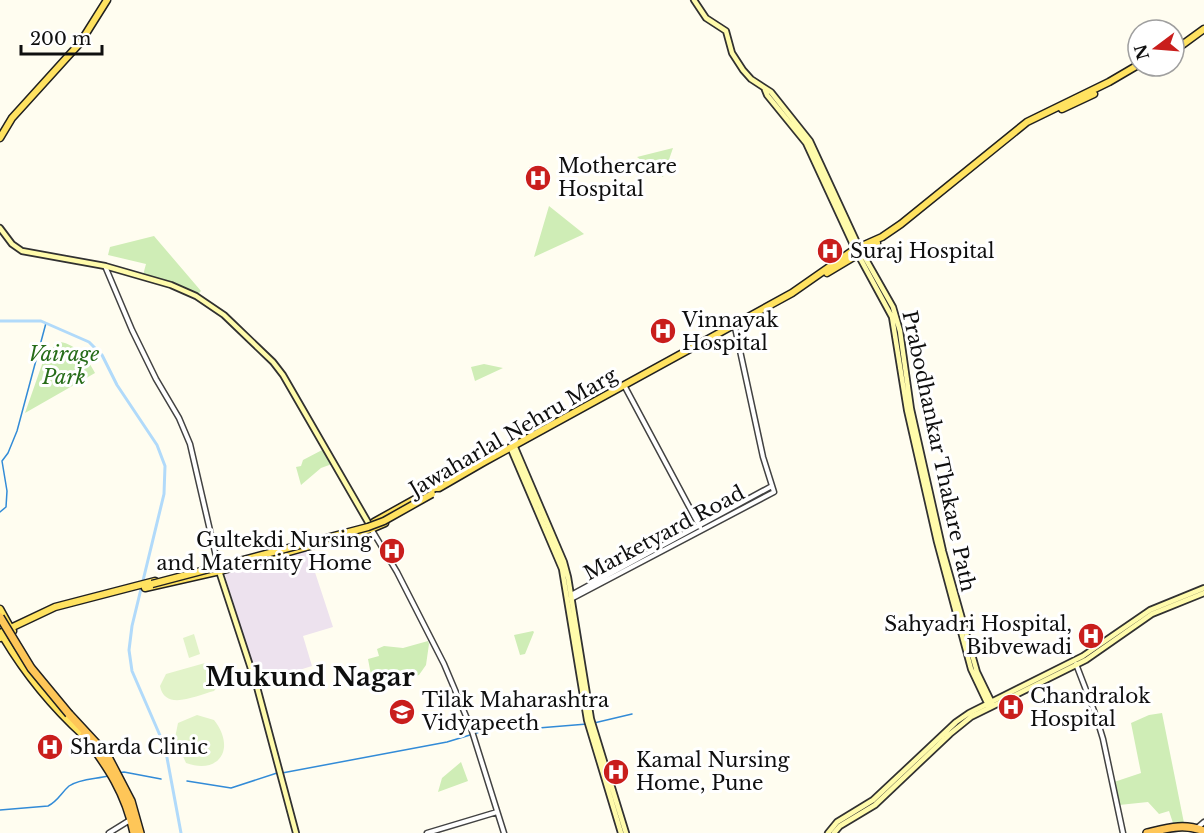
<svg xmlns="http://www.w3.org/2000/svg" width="1204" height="833" viewBox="0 0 1204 833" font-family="'Libre Baskerville',serif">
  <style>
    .industrial { fill: #ede2ee }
    .green { fill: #cfedb6 }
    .pitch { fill: #e2f3c9 }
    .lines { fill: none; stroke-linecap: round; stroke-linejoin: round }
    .stream { stroke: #328bd7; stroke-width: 1.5 }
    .canal { stroke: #b1dafa; stroke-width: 3 }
    .tertiary-casing { stroke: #424242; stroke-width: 7 }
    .secondary-casing { stroke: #313131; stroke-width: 8 }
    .primary-casing { stroke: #202020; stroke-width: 9 }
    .trunk-casing { stroke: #202020; stroke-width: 10 }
    .tertiary { stroke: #fff; stroke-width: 4 }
    .secondary { stroke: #fffbab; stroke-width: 4.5 }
    .primary { stroke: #ffe260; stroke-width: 6 }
    .trunk { stroke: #fec658; stroke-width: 7 }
    .primary-bridge-casing { stroke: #202020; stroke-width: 9; stroke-linecap: butt }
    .trunk-bridge-casing { stroke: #202020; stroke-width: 10; stroke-linecap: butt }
    .primary-bridge { stroke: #ffe260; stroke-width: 6 }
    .trunk-bridge { stroke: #fec658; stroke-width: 7 }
    .labels { text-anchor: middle; stroke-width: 6; stroke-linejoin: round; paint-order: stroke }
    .poi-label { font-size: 20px; fill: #0f0f0f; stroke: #fff; text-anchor: start }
    .park-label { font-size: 20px; font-style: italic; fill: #266c19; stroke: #fff }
    .street-label { font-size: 20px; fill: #0f0f0f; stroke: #fff }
    .district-label { font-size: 26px; font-weight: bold; fill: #0f0f0f; stroke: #fff }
  </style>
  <rect width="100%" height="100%" fill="#fffdf0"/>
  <path class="industrial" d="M303 548 308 551 333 627 303 636 312 666 258 683 224 572Z"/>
  <path class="green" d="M673 148 663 177 637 157Z
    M549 206 584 234 534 257Z
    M154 236 201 291 197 295 143 275 146 264 108 255 110 247Z
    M60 342C76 344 88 359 95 373L25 413 46 353Z
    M484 364 503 368 475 381 471 367Z
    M324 449 332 464 321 468 301 485 296 467 301 466 303 460Z
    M533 631 534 632 525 654 520 655 514 635Z
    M428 641 429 644 426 665 419 675 387 684 371 675 368 659 379 656 377 649 384 646 403 648Z
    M1162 713 1184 823 1174 826 1169 811 1159 814 1148 802 1119 805 1114 782 1141 773 1131 723 1149 715Z
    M461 762 468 781 438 792 442 778Z"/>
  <path class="pitch" d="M194 634 200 654 189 658 183 638Z
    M205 663C222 664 225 679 214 691 197 695 165 712 160 686L166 674Z
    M197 715 214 720C236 748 220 775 186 763L175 738 178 723Z"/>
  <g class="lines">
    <path class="stream" d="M0 512 6 507 7 491 2 461 8 453 17 431 46 323
      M594 723 632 714
      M118 773 124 772 161 779
      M282 773 447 742 493 728 526 729 587 724
      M187 781 231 788 277 773
      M0 810 48 806C58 801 61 793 69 786 79 779 96 779 108 776"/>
    <path class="canal" d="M0 321H41L89 342 102 355 117 385 157 445 165 466 164 494 132 626 129 650 132 671 165 747 181 833"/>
    <g class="tertiary-casing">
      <path id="tertiary" d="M105 266 132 330 156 379 179 418 190 444 218 565
        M624 385 700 527
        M370 527 397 572 444 664 471 728 504 833
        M571 595 772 486
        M571 599 774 492 763 457 734 323
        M1076 664 1096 716 1103 739 1123 833
        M1197 828 1204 822
        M109 833 130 820
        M427 833 497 812"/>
    </g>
    <g class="secondary-casing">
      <path id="secondary" d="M694 0 706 18 726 31 732 53 743 70 751 79 771 92 810 141 859 247 893 307 900 331 911 409 943 551 977 672 993 705
        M765 90 767 95 806 143 855 249 892 317 907 410 937 542 971 669 989 707
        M0 228 12 244 22 251 105 266 171 285 196 296 224 315 273 362 283 375 369 524
        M514 445 564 562 568 577 591 719 626 833
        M510 447 562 569 587 720 621 833
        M219 571 257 687 296 833
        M828 833 837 822 873 800 956 722 969 713 1083 656 1150 610 1204 588
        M834 833 840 826 875 805 950 734 971 717 1086 660 1152 614 1204 593"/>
    </g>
    <g class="primary-casing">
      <path id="primary" d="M1174 49 1182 45 1204 29
        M1062 109 1094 94
        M0 138 12 118 80 43 107 0
        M827 273 877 243
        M374 522 435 488H439L484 462 792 293 855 249 882 237 901 224 1027 122 1109 82 1138 65
        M145 588 220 571 371 529 385 523
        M0 609 11 629
        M0 633 55 607 155 581
        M2 635C25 674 51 706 84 736
        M0 638 13 631"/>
    </g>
    <g class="trunk-casing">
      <path id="trunk" d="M69 714 107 755 131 801 140 833
        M84 735C108 767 126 793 134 833
        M1147 833C1168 828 1184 823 1204 831"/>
    </g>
    <use href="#tertiary" class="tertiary"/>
    <use href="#secondary" class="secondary"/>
    <use href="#primary" class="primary"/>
    <use href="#trunk" class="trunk"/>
    <g class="primary-bridge-casing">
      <path id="primary-bridge" d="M152 584 368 527 384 521 432 494"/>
    </g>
    <g class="trunk-bridge-casing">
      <path id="trunk-bridge" d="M0 617 31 668 69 714"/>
    </g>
    <use href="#primary-bridge" class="primary-bridge"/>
    <use href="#trunk-bridge" class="trunk-bridge"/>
  </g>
  <defs>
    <g id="hospital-disc" transform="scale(1.35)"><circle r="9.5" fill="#c91e1c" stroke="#fff"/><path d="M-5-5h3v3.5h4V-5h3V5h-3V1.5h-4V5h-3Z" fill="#fff"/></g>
    <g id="university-disc" transform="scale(1.35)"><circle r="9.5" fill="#c91e1c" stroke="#fff"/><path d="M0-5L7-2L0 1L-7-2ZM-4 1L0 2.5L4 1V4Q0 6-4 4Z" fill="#fff"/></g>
  </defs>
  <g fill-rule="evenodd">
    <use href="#hospital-disc" x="538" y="178"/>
    <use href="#hospital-disc" x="830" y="251"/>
    <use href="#hospital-disc" x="663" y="331"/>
    <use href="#hospital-disc" x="392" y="551"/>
    <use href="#hospital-disc" x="1091" y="636"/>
    <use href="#hospital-disc" x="1011" y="707"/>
    <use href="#university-disc" x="402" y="712"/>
    <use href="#hospital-disc" x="50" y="747"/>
    <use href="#hospital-disc" x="616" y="772"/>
  </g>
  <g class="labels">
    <g class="poi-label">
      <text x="558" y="173">Mothercare<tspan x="558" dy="23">Hospital</tspan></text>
      <text x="850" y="258">Suraj Hospital</text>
      <text x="682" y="327">Vinnayak<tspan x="682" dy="23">Hospital</tspan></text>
      <text x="372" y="547" text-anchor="end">Gultekdi Nursing<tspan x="372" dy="23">and Maternity Home</tspan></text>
      <text x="1072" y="631" text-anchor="end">Sahyadri Hospital,<tspan x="1072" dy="23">Bibvewadi</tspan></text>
      <text x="1030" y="703">Chandralok<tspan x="1030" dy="23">Hospital</tspan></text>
      <text x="422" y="707">Tilak Maharashtra<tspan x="422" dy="23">Vidyapeeth</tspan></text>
      <text x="70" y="754">Sharda Clinic</text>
      <text x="636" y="767">Kamal Nursing<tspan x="636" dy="23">Home, Pune</tspan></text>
    </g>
    <g class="park-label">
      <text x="64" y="361">Vairage<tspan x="64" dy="23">Park</tspan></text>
    </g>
    <g class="street-label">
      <text transform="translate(513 432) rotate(-30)" y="7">Jawaharlal Nehru Marg</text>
      <text transform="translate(939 451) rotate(78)" y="7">Prabodhankar Thakare Path</text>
      <text transform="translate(664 533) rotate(-28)" y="7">Marketyard Road</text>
    </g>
    <g class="district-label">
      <text x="310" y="686">Mukund Nagar</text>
    </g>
  </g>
  <g transform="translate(1156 48) rotate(254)"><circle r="28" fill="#ffffff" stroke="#9f9f9f" stroke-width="1.5"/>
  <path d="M0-4.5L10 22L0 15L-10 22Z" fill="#c91e1c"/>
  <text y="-9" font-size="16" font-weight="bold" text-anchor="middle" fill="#0f0f0f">N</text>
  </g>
  <path d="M21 45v9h81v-9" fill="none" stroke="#0f0f0f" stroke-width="3"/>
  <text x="30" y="45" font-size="18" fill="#0f0f0f" stroke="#ffffff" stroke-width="4.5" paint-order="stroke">200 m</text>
</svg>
